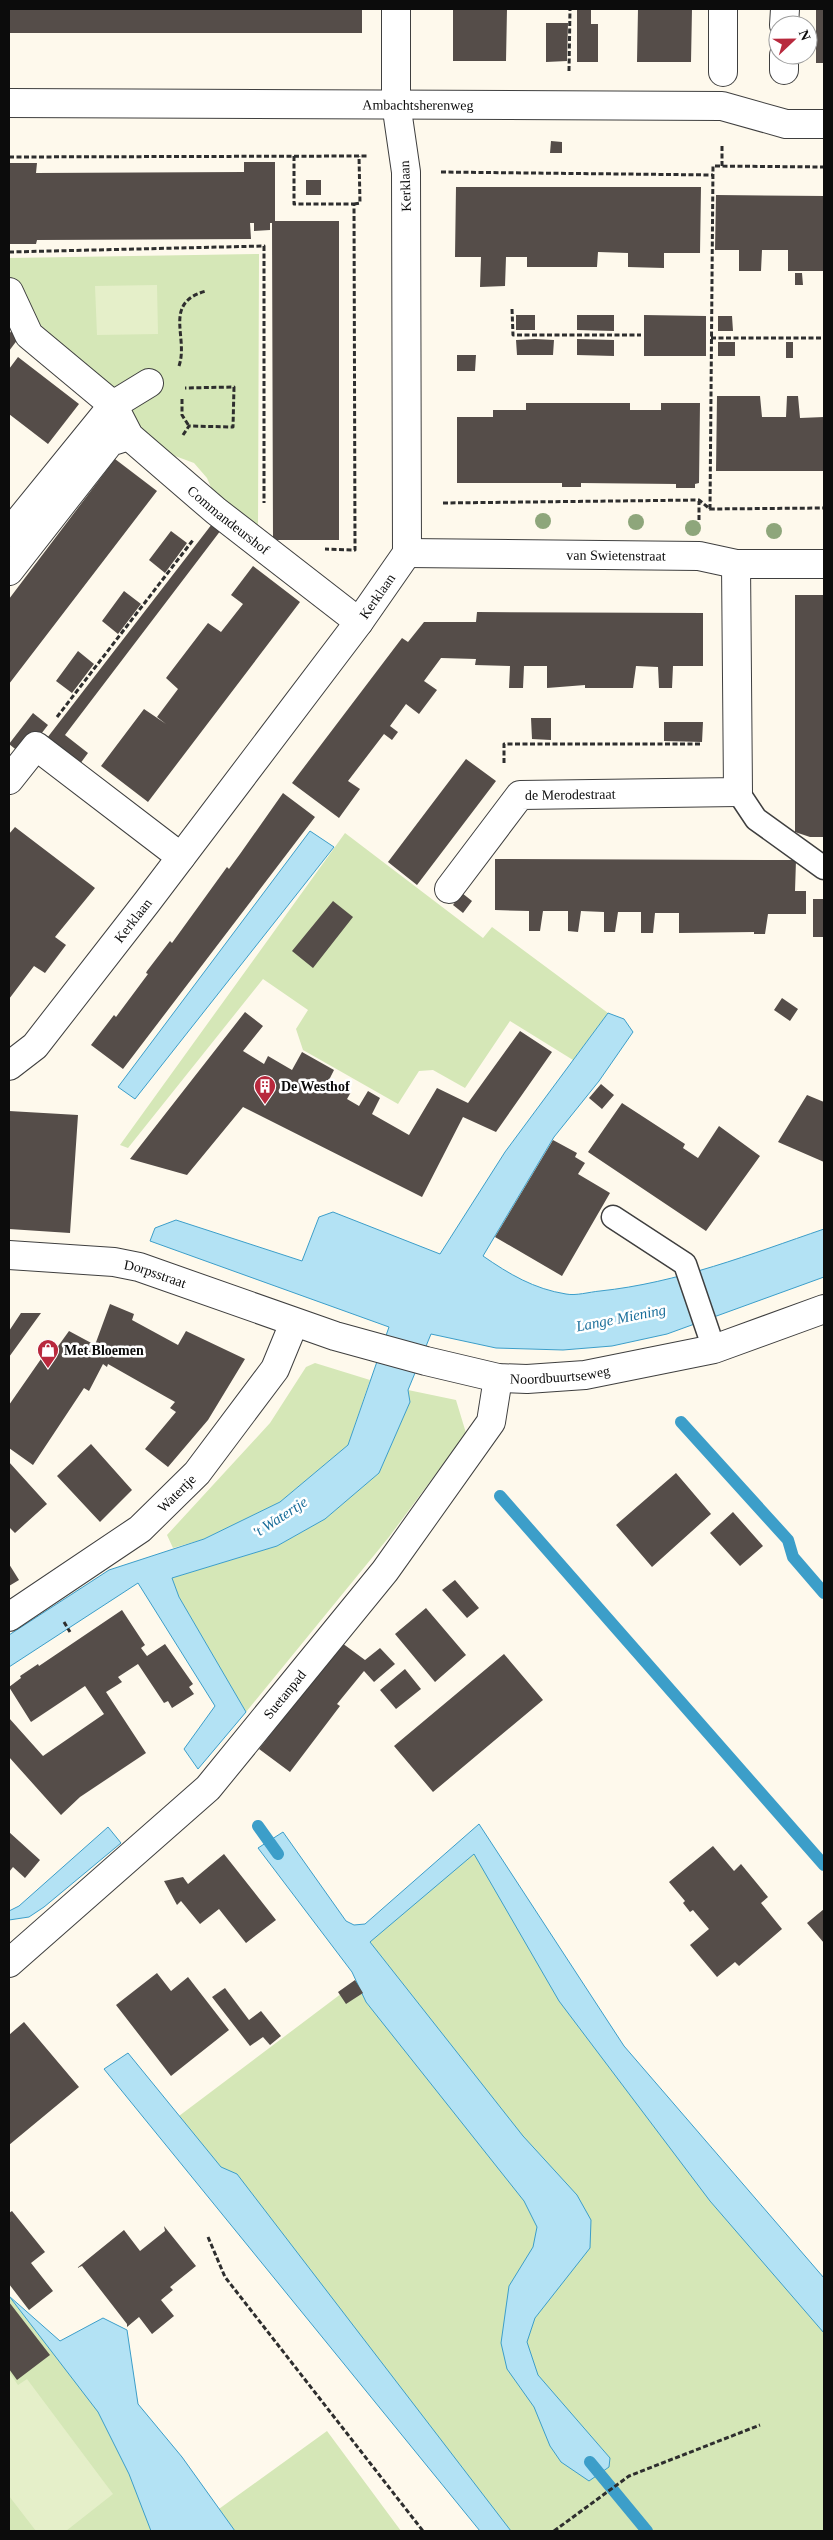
<svg xmlns="http://www.w3.org/2000/svg" width="833" height="2540" viewBox="0 0 833 2540" font-family="'Times New Roman',serif">
  <style>
    .green { fill: #d5e7b7 }
    .pitch { fill: #e5efc9 }
    .water { fill: #b3e2f4; stroke: #3c9ec9 }
    .lines { fill: none; stroke-linecap: round; stroke-linejoin: round }
    .stream { stroke: #3c9ec9; stroke-width: 12 }
    .building { fill: #554d49 }
    .lane-casing { stroke: #3f3f3f; stroke-width: 25 }
    .street-casing { stroke: #3f3f3f; stroke-width: 30 }
    .path { stroke: #2e2e2e; stroke-width: 3; stroke-dasharray: 5 2.5; stroke-linecap: butt }
    .lane { stroke: #fff; stroke-width: 22 }
    .street { stroke: #fff; stroke-width: 28 }
    .tree { fill: #8ea67b }
    .labels { text-anchor: middle; stroke-width: 5; stroke-linejoin: round; paint-order: stroke }
    .street-label { font-size: 14px; fill: #0c0c0c; stroke: #fff }
    .poi-label { font-size: 14px; font-weight: bold; fill: #0c0c0c; stroke: #fff; text-anchor: start }
    .water-label { font-size: 15px; font-style: italic; fill: #1a6e9a; stroke: #fff }
  </style>
  <rect width="100%" height="100%" fill="#fef9ec"/>
  <path class="green" d="M259 254 258 528 213 492 207 478 194 463 175 456 155 452 79 360 25 311 9 285V258Z
    M345 833 483 938 492 927 608 1013 573 1060 510 1021 465 1088 433 1070 419 1071 398 1104 303 1050 296 1029 308 1010 263 979 128 1148 120 1145Z
    M315 1363 370 1380 348 1445 280 1502 204 1539 173 1548 167 1535 270 1423 306 1367Z
    M408 1390 456 1400 466 1433 389 1537 246 1712 179 1597 172 1578 277 1546 325 1519 379 1473 410 1402Z
    M476 1841 561 1984 824 2303V2531H494L175 2119 366 1975 350 1944Z
    M9 2296 198 2524 327 2431 401 2531H9Z"/>
  <path class="pitch" d="M157 285 158 334 97 335 95 286Z
    M9 2372 18 2385 27 2379 113 2494 66 2531H36L9 2496Z"/>
  <path class="water" d="M310 831 334 847 135 1099 118 1087Z
    M608 1013 624 1019 633 1032 599 1081 554 1137 483 1256C509 1274 534 1289 566 1294 576 1296 589 1292 600 1291 677 1283 751 1254 824 1229V1277L667 1334 612 1346 563 1350 496 1348 431 1334 408 1390 410 1402 379 1473 325 1519 277 1546 172 1578 179 1597 246 1712 198 1769 184 1749 215 1706 138 1583 9 1667V1635L109 1570 204 1539 280 1502 348 1445 389 1327 150 1241 155 1228 176 1220 302 1261 319 1217 333 1212 440 1254 505 1152Z
    M479 1824 624 2046 824 2278V2333L710 2201 559 2001 474 1854 370 1942 523 2136 577 2195 591 2220 590 2248 535 2318 527 2342 538 2375 610 2458 609 2467 589 2481 561 2462 550 2446 534 2407 507 2369 501 2343 509 2286 533 2247 537 2227 524 2201 366 2002 352 1972 258 1848 283 1832 346 1921 354 1925 365 1924Z
    M108 1827 121 1843 44 1907 29 1917 9 1920V1911L19 1906Z
    M128 2053 221 2167 237 2174 511 2531H480L104 2069Z
    M9 2296 60 2341 103 2318 127 2330 138 2404 182 2457 235 2531H151L129 2474 98 2412Z"/>
  <g class="lines">
    <path class="stream" d="M681 1422 788 1540 793 1557 824 1593
      M500 1496 824 1865
      M258 1826 278 1854
      M590 2462 647 2531"/>
  </g>
  <path class="building" d="M9 9H362V33H9Z
    M453 9H507L506 61H453Z
    M577 9H591V24H598V62H577Z
    M638 9H692L691 62H637Z
    M816 9H824V63H816Z
    M546 23H568L567 61 546 62Z
    M551 141 562 142V153H550Z
    M244 162H275V221H339V540H273L272 223H270V230L254 231V223H250L251 239 37 240 36 244H9V163H37L36 173 244 172Z
    M306 180H321V195H306Z
    M456 187H701L700 253H664V268L628 267V253L598 252 597 267H527V257H506L505 286 480 287 481 257H455Z
    M716 195 824 196V271H788V250H762L761 271H739V250H715Z
    M795 273H802L803 285H795Z
    M516 315H535V330H516Z
    M577 315H614V331L577 330Z
    M644 315 706 316V356H644Z
    M718 316H732L733 331H718Z
    M13 329 21 335 9 351V334Z
    M535 339 554 340 553 355H517L516 340Z
    M577 339 614 340V356L577 355Z
    M718 342H735V356H718Z
    M786 342H793V358H786Z
    M457 355H476L475 371H457Z
    M18 357 79 404 48 444 9 414V369Z
    M717 396H760L762 417H786L787 396H798L800 418 824 417V471H716Z
    M526 403H630V410H661V403H700L699 483 695 484V488H676V484L581 483V487H562V483H457V417H493V410H526Z
    M115 459 157 491 9 684V599Z
    M212 524 221 530 65 735 88 753 77 768 44 742Z
    M171 531 187 543 165 573 149 560Z
    M253 566 300 602 148 802 101 766 144 709 166 724 157 717 178 689 166 678 208 623 221 632 243 604 231 595Z
    M124 591 141 604 118 634 102 621Z
    M795 595H824V837H810L795 832Z
    M477 612 703 613V666H673L672 688H659L658 667 636 666 633 688H585V685L547 688V666H524L523 688H509L510 666 475 665 476 659 441 658 424 681 437 690 419 714 406 704 390 726 398 732 392 740 384 734 348 781 360 789 339 818 292 783 402 638 408 642 424 622H476Z
    M78 651 94 664 72 693 56 681Z
    M33 713 48 725 24 756 9 744Z
    M531 718H551V740L532 739Z
    M664 722H703L702 742 664 741Z
    M466 759 496 781 417 885 388 862Z
    M283 793 315 817 123 1069 91 1045 114 1015 116 1017 148 974 146 973 147 971 170 941 172 943 227 867 229 869 240 854Z
    M15 827 95 888 55 937 66 945 45 973 34 966 9 999V834Z
    M495 859 796 860 795 891H806V914H768L765 934H754V932L679 933V913H655L653 933H641V912H618L615 932H604V912L581 911 578 932 568 931V911H543L540 931H529V911L495 910Z
    M462 893 472 901 463 913 453 905Z
    M813 899H824V937H813Z
    M333 901 353 917 313 968 292 951Z
    M782 998 798 1009 790 1021 774 1010Z
    M245 1012 263 1026 243 1051 264 1064 268 1056 292 1070 302 1052 334 1070 329 1080 351 1092 347 1099 359 1106 368 1091 380 1098 372 1114 409 1135 437 1088 468 1103 520 1031 552 1052 496 1132 463 1117 422 1197 243 1107 187 1175 130 1159Z
    M601 1084 614 1095 602 1109 589 1098Z
    M807 1095 824 1102V1162L778 1142Z
    M622 1103 685 1144 683 1148 698 1158 719 1126 760 1156 706 1231 588 1152Z
    M9 1111 78 1115 70 1233 9 1229Z
    M553 1140 577 1153 575 1157 585 1163 578 1174 610 1193 562 1276 495 1237Z
    M110 1304 134 1314 132 1320 178 1345 186 1331 245 1359 208 1420 168 1467 145 1449 176 1412 170 1408 175 1402 108 1364 107 1367 103 1364 89 1391 84 1388 33 1465 9 1448V1405L41 1359 46 1363 69 1331 95 1345Z
    M21 1313H41L9 1357V1331Z
    M91 1444 132 1490 100 1522 57 1476Z
    M9 1462 47 1504 15 1533 9 1527Z
    M676 1473 711 1514 652 1567 616 1525Z
    M733 1512 763 1546 740 1566 710 1533Z
    M9 1564 19 1580 9 1586Z
    M455 1580 479 1608 467 1618 442 1590Z
    M426 1608 466 1655 435 1682 395 1634Z
    M122 1610 145 1645 141 1648 147 1656 165 1644 193 1684 189 1687 194 1694 172 1708 168 1701 164 1703 138 1664 118 1677 122 1682 106 1692 146 1753 80 1797 61 1815 9 1757V1718L43 1756 104 1714 85 1686 31 1722 9 1687 21 1678 20 1676 38 1664 39 1666Z
    M342 1643 365 1660 380 1648 395 1664 374 1682 364 1671 337 1704 340 1706 290 1772 259 1749Z
    M504 1654 543 1700 433 1792 394 1746Z
    M405 1669 421 1689 396 1709 380 1690Z
    M9 1832 40 1860 25 1878 13 1867 9 1872Z
    M713 1846 734 1871 741 1864 768 1897 761 1903 782 1929 739 1966 735 1962 717 1977 690 1945 709 1929 693 1910 690 1912 683 1903 685 1901 669 1882Z
    M224 1854 276 1920 246 1943 219 1909 200 1924 181 1901 177 1905 164 1881 183 1877 188 1884Z
    M824 1909V1943L807 1923Z
    M157 1973 171 1991 188 1977 229 2030 171 2076 116 2005Z
    M355 1980 363 1993 346 2004 338 1992Z
    M225 1988 249 2020 261 2011 281 2036 270 2045 263 2037 250 2046 212 1997Z
    M24 2022 79 2087 9 2145V2035Z
    M12 2211 45 2252 31 2263 53 2291 29 2310 9 2284V2213Z
    M164 2226 196 2266 170 2287 173 2290 161 2300 174 2316 152 2334 139 2317 127 2327V2324L82 2266 77 2268 124 2230 140 2251 165 2231Z
    M9 2302 50 2355 17 2380 9 2369Z"/>
  <g class="lines">
    <g class="lane-casing">
      <path id="lane" d="M738 792 756 819 824 868
        M613 1217 685 1264 714 1349"/>
    </g>
    <g class="street-casing">
      <g id="street">
        <path d="M784 25 785 9"/>
        <path d="M784 70V55"/>
        <path d="M723 72V9"/>
        <path id="s1" d="M9 103 722 106 786 124H824"/>
        <path d="M9 292 29 335 113 405 149 383"/>
        <path id="s2" d="M9 533 113 405 129 436 216 511 359 622"/>
        <path id="s3" d="M407 553 699 556 736 564H824"/>
        <path d="M9 571 110 442 129 436"/>
        <path d="M9 780 36 746 181 857"/>
        <path id="s4" d="M449 889 520 795 738 792 736 564"/>
        <path id="s5" d="M9 1066 35 1046 147 902 359 622 407 553 406 172 396 103V9"/>
        <path id="s6" d="M9 1255 114 1262 139 1267 335 1336 426 1361 498 1378 527 1379 585 1375 714 1349 824 1309"/>
        <path id="s7" d="M9 1617 140 1529 197 1473 275 1369 294 1323"/>
        <path id="s8" d="M9 1963 208 1788 385 1571 491 1422 498 1378"/>
      </g>
    </g>
    <path class="path" d="M569 71 570 9
      M294 156V204H354L355 550 325 549
      M9 157 368 156
      M722 166V144
      M441 172 713 175
      M354 204 360 203 359 156
      M9 252 264 246V503
      M512 309 513 335H641
      M711 338H824
      M179 366C189 337 162 303 206 291
      M182 399V415L189 426
      M183 435 189 426 233 427 234 387 185 388
      M443 503 699 500 710 509 824 508
      M710 509 713 166 824 167
      M699 520V501
      M57 717 193 540
      M504 763V744H702
      M64 1622 70 1632
      M208 2237 225 2277 423 2531
      M554 2531 629 2476 760 2425"/>
    <use href="#lane" class="lane"/>
    <use href="#street" class="street"/>
  </g>
  <g class="tree">
    <circle cx="543" cy="521" r="8"/>
    <circle cx="636" cy="522" r="8"/>
    <circle cx="693" cy="528" r="8"/>
    <circle cx="774" cy="531" r="8"/>
  </g>
  <defs>
    <g id="building-pin" transform="scale(1.125)"><path d="M0 17L-7.5 6A9.5 9.5 0 1 1 7.5 6Z" fill="#b8293d" stroke="#fff"/><path d="M-4-6H4V6H1V3H-1V6H-4ZM-2.5-4.3h1.7v1.8h-1.7ZM.8-4.3h1.7v1.8H.8ZM-2.5-1h1.7V.8h-1.7ZM.8-1h1.7V.8H.8Z" fill="#fff"/></g>
    <g id="shop-pin" transform="scale(1.125)"><path d="M0 17L-7.5 6A9.5 9.5 0 1 1 7.5 6Z" fill="#b8293d" stroke="#fff"/><path d="M-5-2.5h2.3a2.7 3.5 0 0 1 5.4 0H5L5.5 6h-11ZM-1.5-2.5h3a1.5 2.3 0 0 0-3 0Z" fill="#fff"/></g>
  </defs>
  <g fill-rule="evenodd">
    <use href="#building-pin" x="265" y="1086"/>
    <use href="#shop-pin" x="48" y="1350"/>
  </g>
  <g class="labels">
    <g class="street-label">
      <text dy="5" stroke="none"><textPath href="#s1" startOffset="409">Ambachtsherenweg</textPath></text>
      <text transform="translate(405 186) rotate(-92)" y="5">Kerklaan</text>
      <text dy="5" stroke="none"><textPath href="#s2" startOffset="330">Commandeurshof</textPath></text>
      <text dy="5" stroke="none"><textPath href="#s3" startOffset="209">van Swietenstraat</textPath></text>
      <text dy="5" stroke="none"><textPath href="#s5" startOffset="598">Kerklaan</textPath></text>
      <text dy="5" stroke="none"><textPath href="#s4" startOffset="168">de Merodestraat</textPath></text>
      <text dy="5" stroke="none"><textPath href="#s5" startOffset="192">Kerklaan</textPath></text>
      <text dy="5" stroke="none"><textPath href="#s6" startOffset="148">Dorpsstraat</textPath></text>
      <text dy="5" stroke="none"><textPath href="#s6" startOffset="569">Noordbuurtseweg</textPath></text>
      <text dy="5" stroke="none"><textPath href="#s7" startOffset="209">Watertje</textPath></text>
      <text dy="5" stroke="none"><textPath href="#s8" startOffset="386">Suetanpad</textPath></text>
    </g>
    <g class="poi-label">
      <text x="281" y="1091">De Westhof</text>
      <text x="64" y="1355">Met Bloemen</text>
    </g>
    <g class="water-label">
      <text transform="translate(621 1318) rotate(-11)" y="5">Lange Miening</text>
      <text transform="translate(280 1517) rotate(-33)" y="5">'t Watertje</text>
    </g>
  </g>
  <rect width="833" height="2540" fill="none" stroke="#0c0c0c" stroke-width="20"/>
  <g transform="translate(793 40) rotate(68)"><circle r="24" fill="#ffffff" stroke="#9e9e9e"/>
  <path d="M0-4L9 19L0 12L-9 19Z" fill="#b8293d"/>
  <text y="-8" font-size="14" font-weight="bold" text-anchor="middle" fill="#0c0c0c">N</text>
  </g>
</svg>
